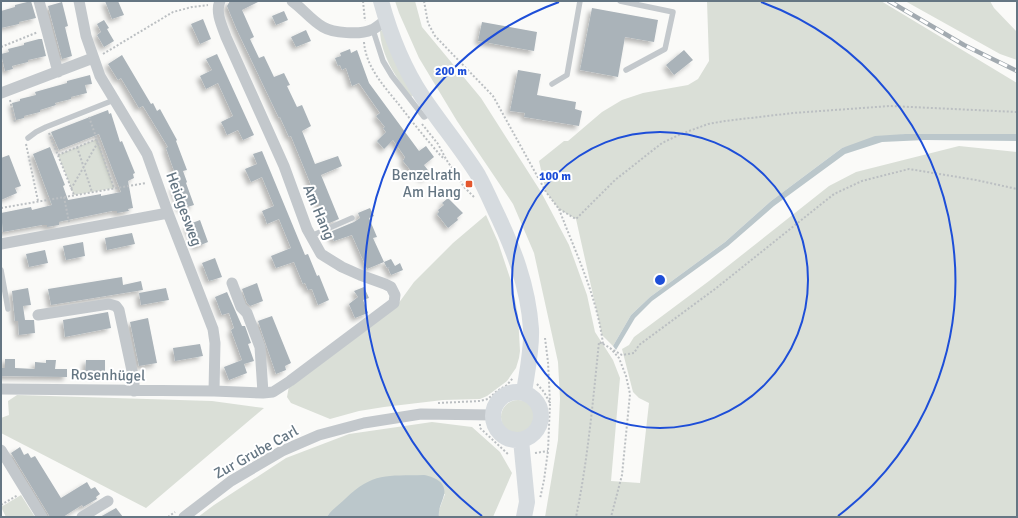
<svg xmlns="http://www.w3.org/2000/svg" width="1018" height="518" viewBox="0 0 1018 518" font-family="Signika,sans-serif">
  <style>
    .green { fill: #dadfd7 }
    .water { fill: #bbc7cb }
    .building { fill: #aab3b9; filter: url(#shadow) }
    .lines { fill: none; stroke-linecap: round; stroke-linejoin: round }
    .path { stroke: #bbbfc2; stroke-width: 2; stroke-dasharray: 2 2; stroke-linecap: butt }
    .service { stroke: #c3c8cc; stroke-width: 5.5 }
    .minor { stroke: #c3c8cc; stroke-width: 11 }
    .secondary { stroke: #d6dbdf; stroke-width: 16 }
    .rail-casing { stroke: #a2aab0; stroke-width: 4.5 }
    .rail { stroke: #fff; stroke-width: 3; stroke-dasharray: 9; stroke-linecap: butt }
    .ring { fill: none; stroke: #1d4ed8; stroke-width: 2 }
    .poi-dot { fill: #e4572e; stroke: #fff; stroke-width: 1.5 }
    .labels { text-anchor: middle; stroke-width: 4; stroke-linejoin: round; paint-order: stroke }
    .poi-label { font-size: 15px; fill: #657683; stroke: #fff; text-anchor: end }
    .street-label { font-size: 15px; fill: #657683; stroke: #fff }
    .centre { fill: #1d4ed8; stroke: #fff; stroke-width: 2 }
    .ring-label { font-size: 12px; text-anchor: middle; font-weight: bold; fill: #1d4ed8; stroke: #fff; stroke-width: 4; stroke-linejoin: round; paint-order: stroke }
  </style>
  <defs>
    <filter id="shadow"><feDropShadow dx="-3.5" dy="3.5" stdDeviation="2" flood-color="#0004"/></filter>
  </defs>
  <rect width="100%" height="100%" fill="#fafaf8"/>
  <path class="green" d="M395 1H415L422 27 481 98 541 192 569 245 587 295 595 332 613 360 620 378 611 481 640 483 649 403 639 398 633 392 622 349 629 345 634 337 709 281 829 186 856 172 959 146 1017 152V517H545L558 440 560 399 558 362 534 253 513 204 457 121 419 58 399 13Z
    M707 1H881L1017 83V134H905L842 148 771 201 725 242 650 297 631 315 613 346 602 335 576 219 559 209 546 192 539 161 564 141H568L602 112 622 100 643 93 688 85 698 79 709 61Z
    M905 1H990L994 8 1017 32V60L1000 54Z
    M383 30 414 95 411 97C397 79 381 56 380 31Z
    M97 139 114 188 74 195 58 155Z
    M486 215 498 242 512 284 518 315 520 351 519 358 516 368 507 381 487 396 480 399 443 400 384 407 359 411 330 419 291 403 287 397 289 386 398 304 414 282 453 243Z
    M17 395 212 401 264 408 146 508 1 433V418L9 415 8 401Z
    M501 417a17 17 0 1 1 34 0a17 17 0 1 1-34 0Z
    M432 422 472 427 500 452 512 473 493 517H439V510L445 494 329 514 327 517H198L214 505 286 458 349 434Z
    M21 495 35 517H6L1 507Z"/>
  <path class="water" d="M905 134H1017V141L925 140 882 142 845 154 774 206 728 246 652 301 635 318 616 350 613 346 631 315 650 297 725 242 771 201 842 148 875 136Z
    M424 475C434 477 447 482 444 495 442 503 438 508 439 517H327C331 510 339 505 345 499 373 472 387 476 424 475Z"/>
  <path class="building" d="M31 1 36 18 19 22V24L1 28V11L15 7V5Z
    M105 1H118L124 15 112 19Z
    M230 1H260L242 10 254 37 250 39 259 58 264 56 274 77 284 73 290 85 287 86 297 107 302 105 311 126 302 131 315 164 338 156 342 166 321 175 339 219 327 224 291 136 289 137 280 117 279 118 237 30 227 6Z
    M62 2 68 26 65 27 72 56 62 59 48 6Z
    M592 8 658 20 654 42 625 37 618 77 580 70Z
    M284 11 288 20 276 25 272 16Z
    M203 19 211 39 200 44 191 24Z
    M104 20 109 28 107 29 114 41 104 47 97 35 101 32 97 24Z
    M482 22 537 32 534 51 478 41Z
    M306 30 311 41 296 47 291 37Z
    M39 39H42L46 56 28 60V62L12 66 13 69 5 71 1 54 9 52 8 49 24 45V43Z
    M350 49 351 53 357 50 369 83 419 151 426 146 434 157 424 165 431 174 423 179 417 170 412 172 403 161 405 157 393 140 384 149 377 141 386 132 383 128 385 127 376 116 380 113 359 83 352 86 346 68 342 70 340 65 338 66 335 58 341 56 340 53Z
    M684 50 693 60 674 75 666 65Z
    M217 54 254 135 243 140 238 130 227 135 224 128 221 122 233 116 218 83 206 89 200 76 212 70 206 59Z
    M122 55 151 104 153 103 157 111 160 109 177 140 176 141 187 170 183 171 187 182 186 183 194 205 181 209 173 187 179 185 166 148 168 147 143 106 139 108 121 78 118 80 108 64Z
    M518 70 541 74 537 95 576 102 575 109 582 111 579 126 524 117 525 113 510 111Z
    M90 75 92 84 85 85 87 93 71 97V99L55 103 56 105 40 110V112L24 116V118L16 120 12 103 20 101V99L36 95 35 92 67 83V81Z
    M108 110 109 114 111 113 120 142 122 141 135 173 133 174 134 178 128 181 133 208 128 209 129 211 117 213V211H112L63 221 59 222V225L47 227V225H42L3 232 1 213 31 207 32 210 52 205 33 154 50 147 65 185 63 186 68 200 101 194V196L121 192 99 134 59 150 51 132Z
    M262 151 305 255 308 254 317 276 319 275 329 300 318 305 312 289 308 290 305 283 303 284 294 262 276 268 271 256 291 248 279 219 267 224 265 218 262 211 274 206 262 177 251 182 245 169 257 164 253 154Z
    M9 155 21 186 15 188 17 193 1 200V158Z
    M448 198 463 213 457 218 458 220 448 228 437 214 439 212 438 210 444 205 442 203Z
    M370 208 374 216 369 218 377 237 373 238 384 262 367 269 352 235 334 241 330 232 354 222 360 218 358 213Z
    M200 220 208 242 196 247 187 225Z
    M132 233 135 244 107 250 105 238Z
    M83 242 85 256 66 260 63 246Z
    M45 250 48 263 29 267 26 254Z
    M215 258 222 277 209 281 202 263Z
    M391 259 395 266 400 263 403 270 391 275 388 268 390 267 387 268 384 262Z
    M122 277 123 285 141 281 143 290 51 305 48 289Z
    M257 283 263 301 250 306 247 303 242 289Z
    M364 287 369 298 363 300 368 313 355 318 349 304 358 297 354 291Z
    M28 288 31 305 23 306 25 320H34L35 333 19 335 18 321H15L12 291Z
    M166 288 169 300 141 305 139 293Z
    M227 292 242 326H245L251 343 248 344 254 361 244 364 247 373 229 380 224 367 242 360 231 330 234 328 229 313 222 315 215 297Z
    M108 312 111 328 65 337 63 320Z
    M272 316 291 363 285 366 286 370 276 374 258 321Z
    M148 318 157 363 139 366 130 322Z
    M200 344 203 356 175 361 173 348Z
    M5 359H15V368L35 369V362L46 363V360H56L55 369H67V377L1 376V368H5Z
    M86 360H105V374L85 373Z
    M20 447 24 455 28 453 31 458 35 456 61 498 87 482 91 489 95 487 100 494 96 497 97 499 83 507 82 505 63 517H50L11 453Z
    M116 508 123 517H100Z"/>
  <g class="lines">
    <path class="path" d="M363 1 365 21
      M424 1 428 23 435 36 493 96 546 192 559 209 576 219 615 180 662 143 681 134 708 124 725 121 793 113 890 106 1017 112
      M364 42C366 68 385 87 400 106 413 123 427 140 441 156L445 159
      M1 47 38 32
      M103 54 173 12 192 7 208 5
      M10 100 15 122
      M89 117 114 188
      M422 124 438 144 446 159 464 187 475 198
      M49 133 74 195
      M26 144 38 201
      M77 147 92 192
      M58 155 97 139
      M71 189 98 142
      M64 197 69 222
      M1 208 146 183
      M559 209C576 254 597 296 603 344L599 342C593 400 588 459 576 517
      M545 338 548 362 550 403
      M603 344 610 348 619 358 626 376 630 394 622 475 611 517
      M610 348 622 355 634 353 639 345 715 289 834 194 862 181 909 169 976 180 1017 189
      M537 384 544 392 550 403 548 451 544 480 540 499
      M438 403 480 401 488 399 497 391 507 385 513 378
      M480 424V428L509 455
      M535 453 548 451
      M1 505 18 495
      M168 517 175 512"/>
    <path class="service" d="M620 1 673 12 665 49 626 70
      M373 30 383 61 392 76 424 117 431 113
      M552 84 567 75 580 1
      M28 138 36 132 46 127 114 100
      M311 236 352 218
      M1 270 8 309"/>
    <path class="minor" d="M39 1 58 72
      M79 1 86 36 100 76 147 154 168 213 213 329 215 343 214 391 263 393 273 392 290 381 394 303 395 295 391 287 385 284 360 275 342 267 321 254 307 229 284 166 226 37C222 26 215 12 220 1
      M292 1C303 9 311 20 323 27 333 33 360 35 371 30 377 28 381 23 386 20
      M1 93 93 58
      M1 244 168 213
      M232 283 241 307 247 313 260 347 263 393
      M38 315 109 304 116 306 119 310 134 380V391
      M1 389 214 391
      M1 450 42 517
      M82 517 108 501
      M184 517 231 481 282 451 319 435 364 423 421 414 493 415"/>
    <path class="secondary" d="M381 1C390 34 403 67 422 96 440 123 461 148 478 175 484 186 489 197 494 208 513 247 528 285 531 329 532 350 527 372 524 392
      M493 416a24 24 0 1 1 48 0a24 24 0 1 1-48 0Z
      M521 440 527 502 524 517"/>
    <g class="rail-casing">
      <path id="rail" d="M889 1 964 45 1017 71"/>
    </g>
    <use href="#rail" class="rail"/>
  </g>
  <g class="ring">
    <circle cx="660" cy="280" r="148"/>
    <path d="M482 516A296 296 0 0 1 559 2M761 2A296 296 0 0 1 838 516"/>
  </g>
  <rect class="poi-dot" x="465" y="180" width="8" height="8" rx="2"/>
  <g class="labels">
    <g class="poi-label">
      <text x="461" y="180">Benzelrath<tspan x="461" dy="17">Am Hang</tspan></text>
    </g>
    <g class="street-label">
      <text transform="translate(184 209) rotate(70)" y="5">Heidgesweg</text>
      <text transform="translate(319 212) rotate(67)" y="5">Am Hang</text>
      <text transform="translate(108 375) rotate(1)" y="5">Rosenhügel</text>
      <text transform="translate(256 452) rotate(-29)" y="5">Zur Grube Carl</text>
    </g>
  </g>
  <circle cx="660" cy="280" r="6" class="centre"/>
  <g class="ring-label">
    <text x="451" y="75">200 m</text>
    <text x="555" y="180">100 m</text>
  </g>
  <rect width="1018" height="518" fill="none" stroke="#657683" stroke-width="4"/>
</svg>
